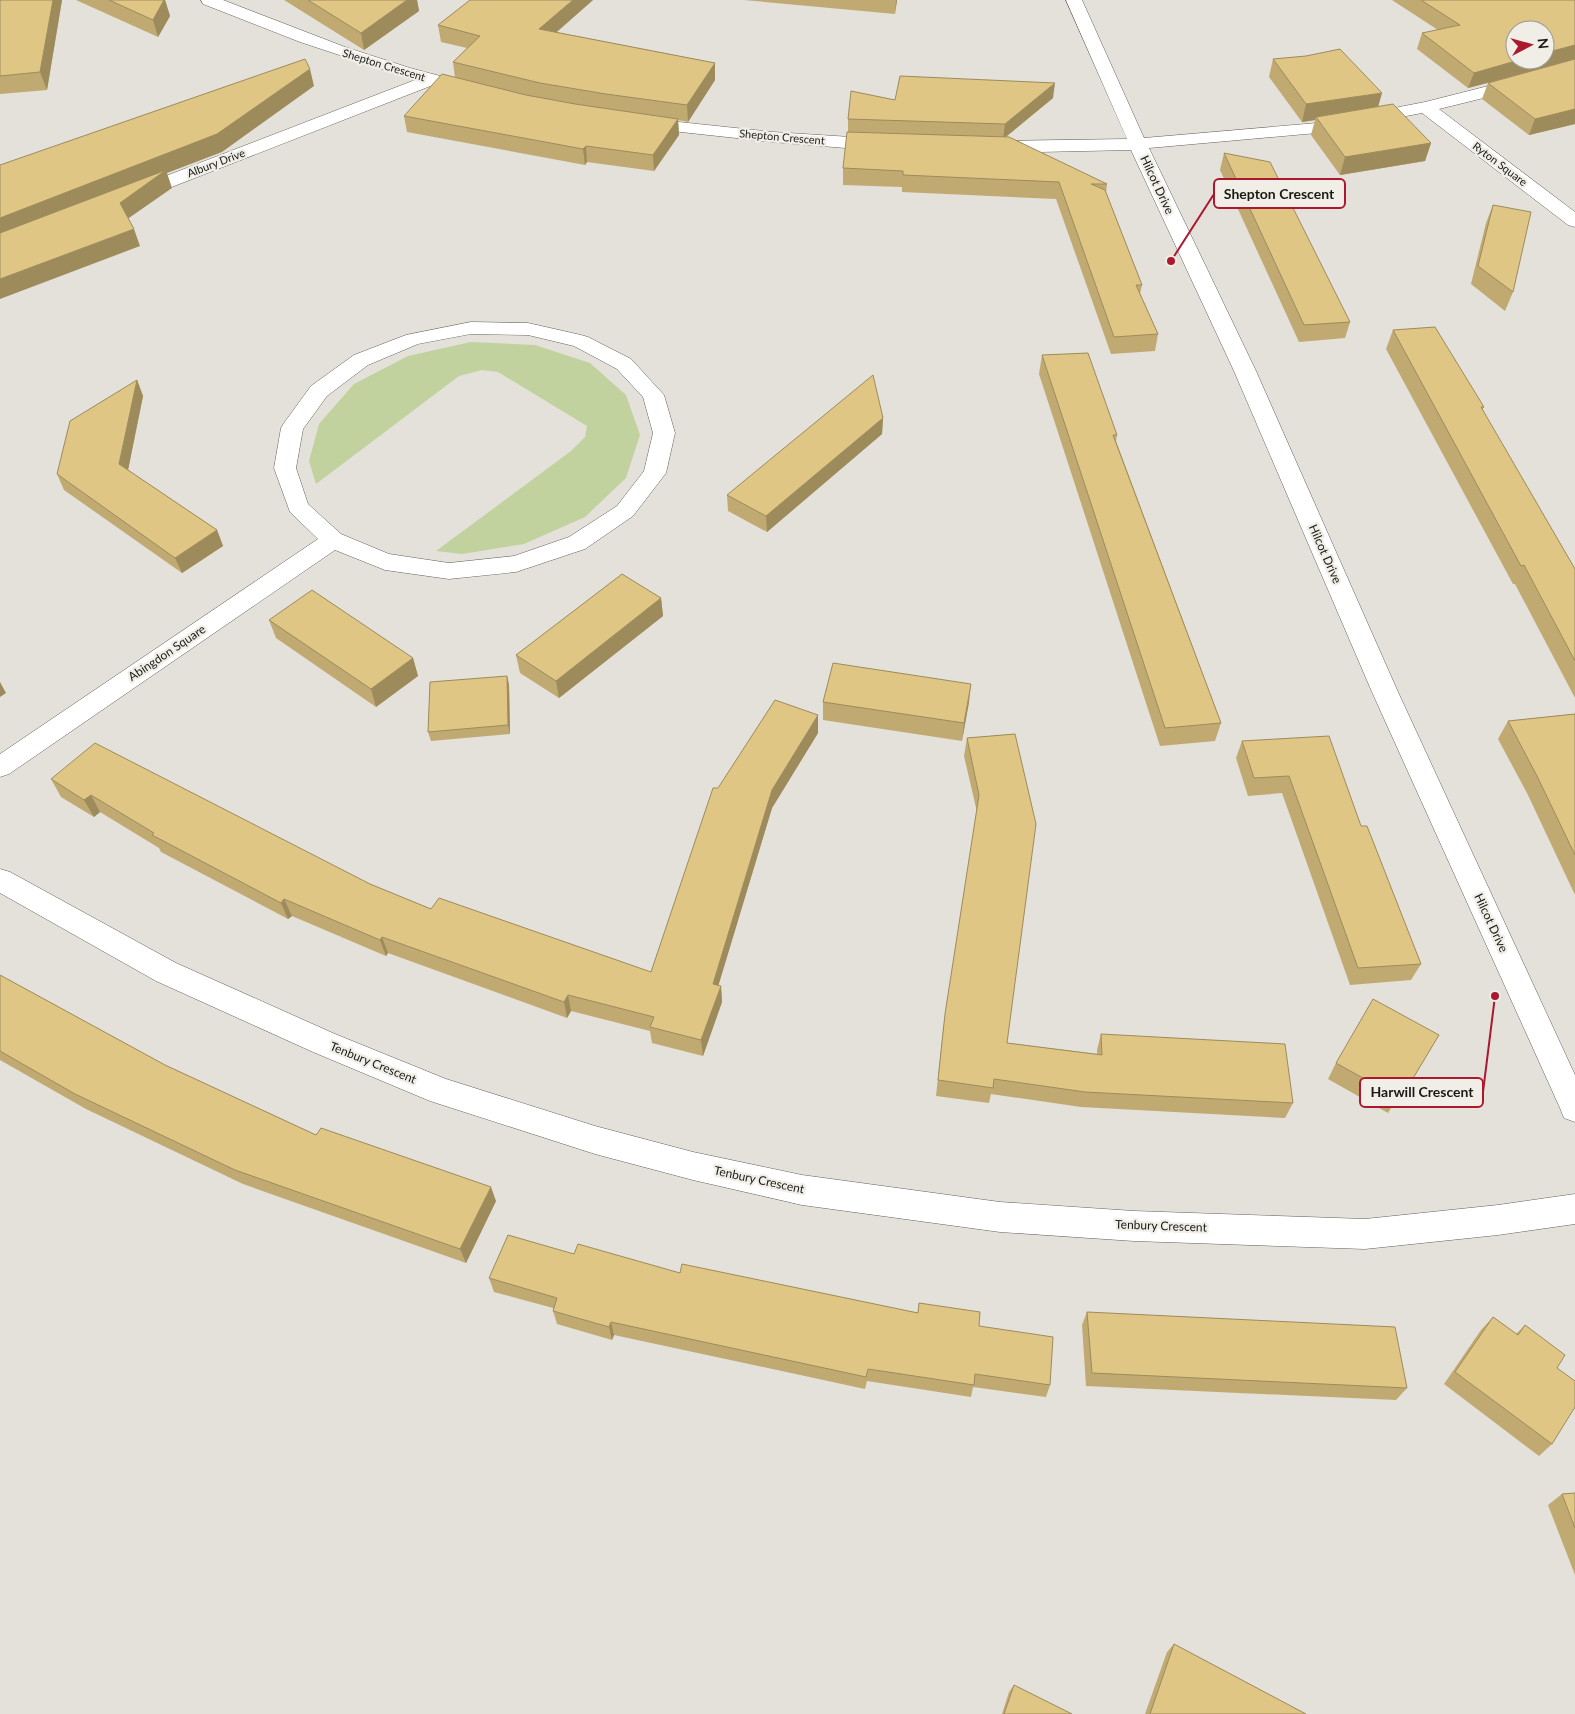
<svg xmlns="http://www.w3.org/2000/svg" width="1575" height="1714" viewBox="0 0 1575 1714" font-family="Lato,sans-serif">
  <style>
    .green { fill: #c1d29e }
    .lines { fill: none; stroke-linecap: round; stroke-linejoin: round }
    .minor-casing { stroke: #63615b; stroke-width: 1 }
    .minor { fill: #fff; fill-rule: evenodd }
    .wall { fill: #c1aa72 }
    .shaded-wall { fill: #9d8b5c }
    .building { fill: #e0c684; stroke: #9d8b5c }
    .labels { text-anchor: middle; stroke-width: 4.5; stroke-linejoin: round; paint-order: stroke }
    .far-street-label { font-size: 11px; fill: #191916; stroke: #f0eee7 }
    .street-label { font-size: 12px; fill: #191916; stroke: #f0eee7 }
    .leader { fill: none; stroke: #ac182e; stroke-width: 2 }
    .callout-dot { fill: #ac182e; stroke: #f0eee7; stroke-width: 2 }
    .callout { fill: #f0eee7; stroke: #ac182e; stroke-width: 2 }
    .callout-label { font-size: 14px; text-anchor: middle; font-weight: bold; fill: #191916 }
  </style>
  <rect width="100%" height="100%" fill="#e3e1da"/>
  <path class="green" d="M471 342 535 345 590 363 626 395 640 435 626 478 585 517 524 544 462 554 436 551 571 451 585 437 587 426 498 372 482 370 459 376 316 484 309 461 319 424 354 384 408 356Z"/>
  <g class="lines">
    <g class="minor-casing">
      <path id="minor" d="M201 0H223L345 47 410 68 478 86 481 90 478 94 472 95 433 85 141 199 134 201 127 199 124 195 127 191 415 80 300 42 203 4Z
        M1066 0H1082L1144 138 1317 123 1425 102 1500 83 1575 60V71L1512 91 1439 109 1575 212V227L1568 225 1422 113 1317 133 1149 148 1256 371 1398 692 1575 1075V1122L1564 1118 1560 1108 1372 692 1234 371 1131 150 993 153 986 151 984 147 986 143 993 141 1127 139Z
        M641 118 773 132 882 139 889 141 891 145 889 149 882 151 773 142 635 127 632 123 635 119Z
        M471 322 528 323 581 335 588 337 631 359 664 395 675 433 666 473 633 516 585 549 516 572 449 579 385 570 335 550 9 774 0 777V754L318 539 290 512 274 468 281 428 284 423 311 386 354 355 406 335ZM471 334 528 335 574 346 617 369 643 397 653 433 644 471 617 506 569 537 514 556 449 563 389 554 341 534 308 504 296 468 303 429 327 396 368 365 418 344Z
        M0 869 10 872 176 963 335 1034 446 1079 595 1126 693 1152 802 1175 1000 1202 1134 1211 1365 1219 1498 1205 1575 1194V1224L1498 1235 1365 1249 1134 1241 1000 1232 802 1205 693 1180 595 1154 430 1101 313 1052 156 981 0 893Z"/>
    </g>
    <use href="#minor" class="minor"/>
  </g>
  <path class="wall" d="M0 0H62L47 90 0 94Z
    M76 0H165L170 16 158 37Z
    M284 0H417L419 11 364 50Z
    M593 0 556 32 715 63V80L688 122 678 120 679 135 654 171 587 162 585 165 407 132 404 116 455 78 453 62 467 48 441 42 438 25Z
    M744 0H897L895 14Z
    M1392 0H1575V124L1529 135 1482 99 1488 83 1468 88 1417 49 1422 33 1438 30Z
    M1273 59 1378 106 1431 143 1425 161 1340 175 1311 135 1315 120 1302 122 1269 77Z
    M1053 98 1006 137 1107 184 1106 193 1142 285 1140 294 1158 334 1155 351 1111 354 1056 199 902 192V187L843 185V168L848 132V119L895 100Z
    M1224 153 1350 322 1345 338 1299 342 1220 170Z
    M1493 205 1513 292 1505 311 1471 284 1486 223Z
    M1393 330 1484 407 1482 410 1575 569V698L1515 584H1513L1386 349Z
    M1042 355 1117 435 1116 441 1221 723 1215 741 1160 746 1039 374Z
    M137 380 143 396 128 470 217 530 223 546 182 573 64 490 57 474Z
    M883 418 882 434 767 532 728 511 727 495Z
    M661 598 663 616 559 698 520 673 516 655 571 614Z
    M269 620 413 658 418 676 376 707 276 638Z
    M507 676 509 685 510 734 431 741 428 732Z
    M823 702H969L962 741 823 720Z
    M1575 714V895L1527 793 1498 739 1508 721Z
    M818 733 772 808 718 986H721L722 1002 703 1056 652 1043 650 1031 571 1011 567 1018 388 953 386 956 292 916 288 919 161 852 159 848 100 812 94 817 61 797 51 779 370 884 431 909 651 972 718 788Z
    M1015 734 1007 1043 1097 1054V1050L1101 1034 1293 1103 1285 1118 1081 1107 991 1094 989 1103 936 1096 943 1030 977 812 964 756 967 738Z
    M1242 741 1361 826 1421 964 1411 980 1350 985 1282 793 1248 796 1236 758Z
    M0 975 165 1065 316 1135 496 1201 466 1263 243 1184 86 1109 0 1060Z
    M1439 1035 1403 1095 1400 1093 1388 1113 1328 1079 1336 1063Z
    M574 1254 680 1273 918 1313 919 1303 979 1326 1050 1385 1046 1397 973 1387 971 1397 867 1381 865 1389 614 1335 612 1340 557 1324 553 1311V1308L494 1292 489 1278Z
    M1087 1312 1407 1388 1396 1400 1086 1386 1082 1325Z
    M1493 1317 1516 1334 1525 1325 1557 1368 1552 1444 1539 1456 1444 1384 1481 1330Z
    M1575 1493V1575L1548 1505 1562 1494Z
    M1174 1644 1306 1714H1145L1167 1652Z
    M1014 1685 1072 1714H1002L1009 1692Z"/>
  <path class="shaded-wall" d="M53 0H62L47 90 40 72Z
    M164 0H165L170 16 158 37 153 20Z
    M407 0H417L419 11 364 50 361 33Z
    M573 0H593L541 46 539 29Z
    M896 0H897L895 14Z
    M1575 45V59L1468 88 1474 73 1519 60H1545V53Z
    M715 63V80L688 122 687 105Z
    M310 69 314 86 222 152 167 173 172 188 126 220 0 238V218Z
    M1055 83 1053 98 1003 139 1005 124Z
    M1382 93 1377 111 1316 117 1315 120 1302 122 1306 104Z
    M1575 109V124L1529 135 1535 119Z
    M678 119 679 135 654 171 653 155Z
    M1431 143 1425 161 1340 175 1345 157Z
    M586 146 587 162 585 165 583 149Z
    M134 229 140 246 0 299V279Z
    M137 380 143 396 126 480 119 464Z
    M883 418 882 434 767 532 766 516Z
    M217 530 223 546 182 573 175 558Z
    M661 598 663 616 559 698 556 681Z
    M413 658 418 676 376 707 371 689Z
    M507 676 509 685 510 734 508 725Z
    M0 682 6 693 0 697Z
    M971 684 969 702 962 741 964 723Z
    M818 715V733L772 808 714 1000 713 984 772 790Z
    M91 795 100 812 94 817 84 800Z
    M284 899 292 916 288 919 281 903Z
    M382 937 388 953 386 956 380 940Z
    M721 986 722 1002 703 1056 701 1040Z
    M568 995 571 1011 567 1018 564 1002Z
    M491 1187 496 1201 466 1263 460 1249Z
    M611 1322 614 1335 612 1340 609 1327Z"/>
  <path class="building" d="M0 0H53L40 72 0 76Z
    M109 0H164L153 20Z
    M308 0H407L361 33Z
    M470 0H573L539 29 715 63 687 105 606 94 540 83 453 62 480 36 438 25Z
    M1421 0H1575V45L1545 53V30H1515V60H1519L1474 73 1422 33 1460 25Z
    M1340 49 1382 93 1306 104 1273 59 1306 56Z
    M305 59 310 69 217 134 0 218V165Z
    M1575 59V109L1535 119 1488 83Z
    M442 74 526 95 575 104 678 119 653 155 586 146 583 149 404 116Z
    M900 76 1055 83 1005 124 848 119 851 91 895 100Z
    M1393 104 1431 143 1345 157 1316 117Z
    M847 132 1009 137 1107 184H1091L1105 190 1142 285H1136L1158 334 1114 337 1059 182 903 175V171L843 168Z
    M1224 153 1270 162 1350 322 1304 325Z
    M166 170 120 203 134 229 0 279V233Z
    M1493 205 1531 212 1513 292 1478 266Z
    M1435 327 1484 407H1481L1575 569V661L1524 565 1521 566 1393 330Z
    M1088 353 1117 435H1113L1221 723 1165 728 1042 355Z
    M873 375 883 418 766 516 727 495Z
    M137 380 119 464 217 530 175 558 57 474 70 421Z
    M622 574 661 598 556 681 516 655Z
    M312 590 413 658 371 689 269 620Z
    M833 663 971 684 964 723 823 702Z
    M507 676 508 725 428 732 430 682Z
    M775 700 818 715 772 790 713 984 721 986 701 1040 650 1027 654 1017 568 995 564 1002 382 937 380 940 284 899 281 903 152 835 154 833 91 795 84 800 51 779 95 743 370 884 431 909 439 898 651 972 713 788H718Z
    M1575 714V855L1537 776 1508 721Z
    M1015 734 1036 824 1007 1043 1102 1055 1101 1034 1285 1044 1293 1103 1085 1092 994 1079 993 1088 938 1080 945 1014 979 795 967 738Z
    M1329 736 1361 826H1367L1421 964 1358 968 1289 776 1254 778 1242 741Z
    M0 975 165 1065 316 1135 321 1128 491 1187 460 1249 235 1170 75 1094 0 1051Z
    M1373 999 1439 1035 1412 1080 1409 1078 1397 1097 1336 1063Z
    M508 1235 574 1254 578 1244 680 1273 682 1264 918 1313 919 1303 980 1312 979 1326 1053 1337 1050 1385 975 1374 974 1385 868 1369 866 1377 611 1322 609 1327 553 1311 557 1298 489 1278Z
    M1087 1312 1395 1327 1407 1388 1092 1373Z
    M1493 1317 1518 1335 1525 1325 1565 1355 1557 1368 1575 1381V1407L1552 1444 1455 1372Z
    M1575 1493V1528L1562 1494Z
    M1174 1644 1306 1714H1150Z
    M1014 1685 1072 1714H1004Z"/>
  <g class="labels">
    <g class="far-street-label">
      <text transform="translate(384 65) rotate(17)" y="4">Shepton Crescent</text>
      <text transform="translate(782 137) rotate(5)" y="4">Shepton Crescent</text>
      <text transform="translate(216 163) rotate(-21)" y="4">Albury Drive</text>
      <text transform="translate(1500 164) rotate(37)" y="4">Ryton Square</text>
    </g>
    <g class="street-label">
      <text transform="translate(1157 185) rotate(65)" y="4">Hilcot Drive</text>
      <text transform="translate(1325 554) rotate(66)" y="4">Hilcot Drive</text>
      <text transform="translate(167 653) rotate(-34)" y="4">Abingdon Square</text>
      <text transform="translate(1491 923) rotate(65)" y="4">Hilcot Drive</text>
      <text transform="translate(373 1063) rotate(22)" y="4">Tenbury Crescent</text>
      <text transform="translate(759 1180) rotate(12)" y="4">Tenbury Crescent</text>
      <text transform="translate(1161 1226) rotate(2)" y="4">Tenbury Crescent</text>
    </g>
  </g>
  <path class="leader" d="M1171 261L1214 194M1495 996L1483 1092"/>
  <g class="callout-dot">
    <circle cx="1171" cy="261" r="5"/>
    <circle cx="1495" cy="996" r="5"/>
  </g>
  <g class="callout">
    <rect x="1214" y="179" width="131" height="29" rx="5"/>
    <rect x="1360" y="1078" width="123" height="29" rx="5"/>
  </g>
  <g class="callout-label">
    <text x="1279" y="199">Shepton Crescent</text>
    <text x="1422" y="1097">Harwill Crescent</text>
  </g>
  <g transform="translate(1530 45) rotate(84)"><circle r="24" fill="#f0eee7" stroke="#9a9993"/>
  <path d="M0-4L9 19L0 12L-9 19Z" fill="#ac182e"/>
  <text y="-8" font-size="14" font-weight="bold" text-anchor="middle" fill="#191916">N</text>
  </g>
</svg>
